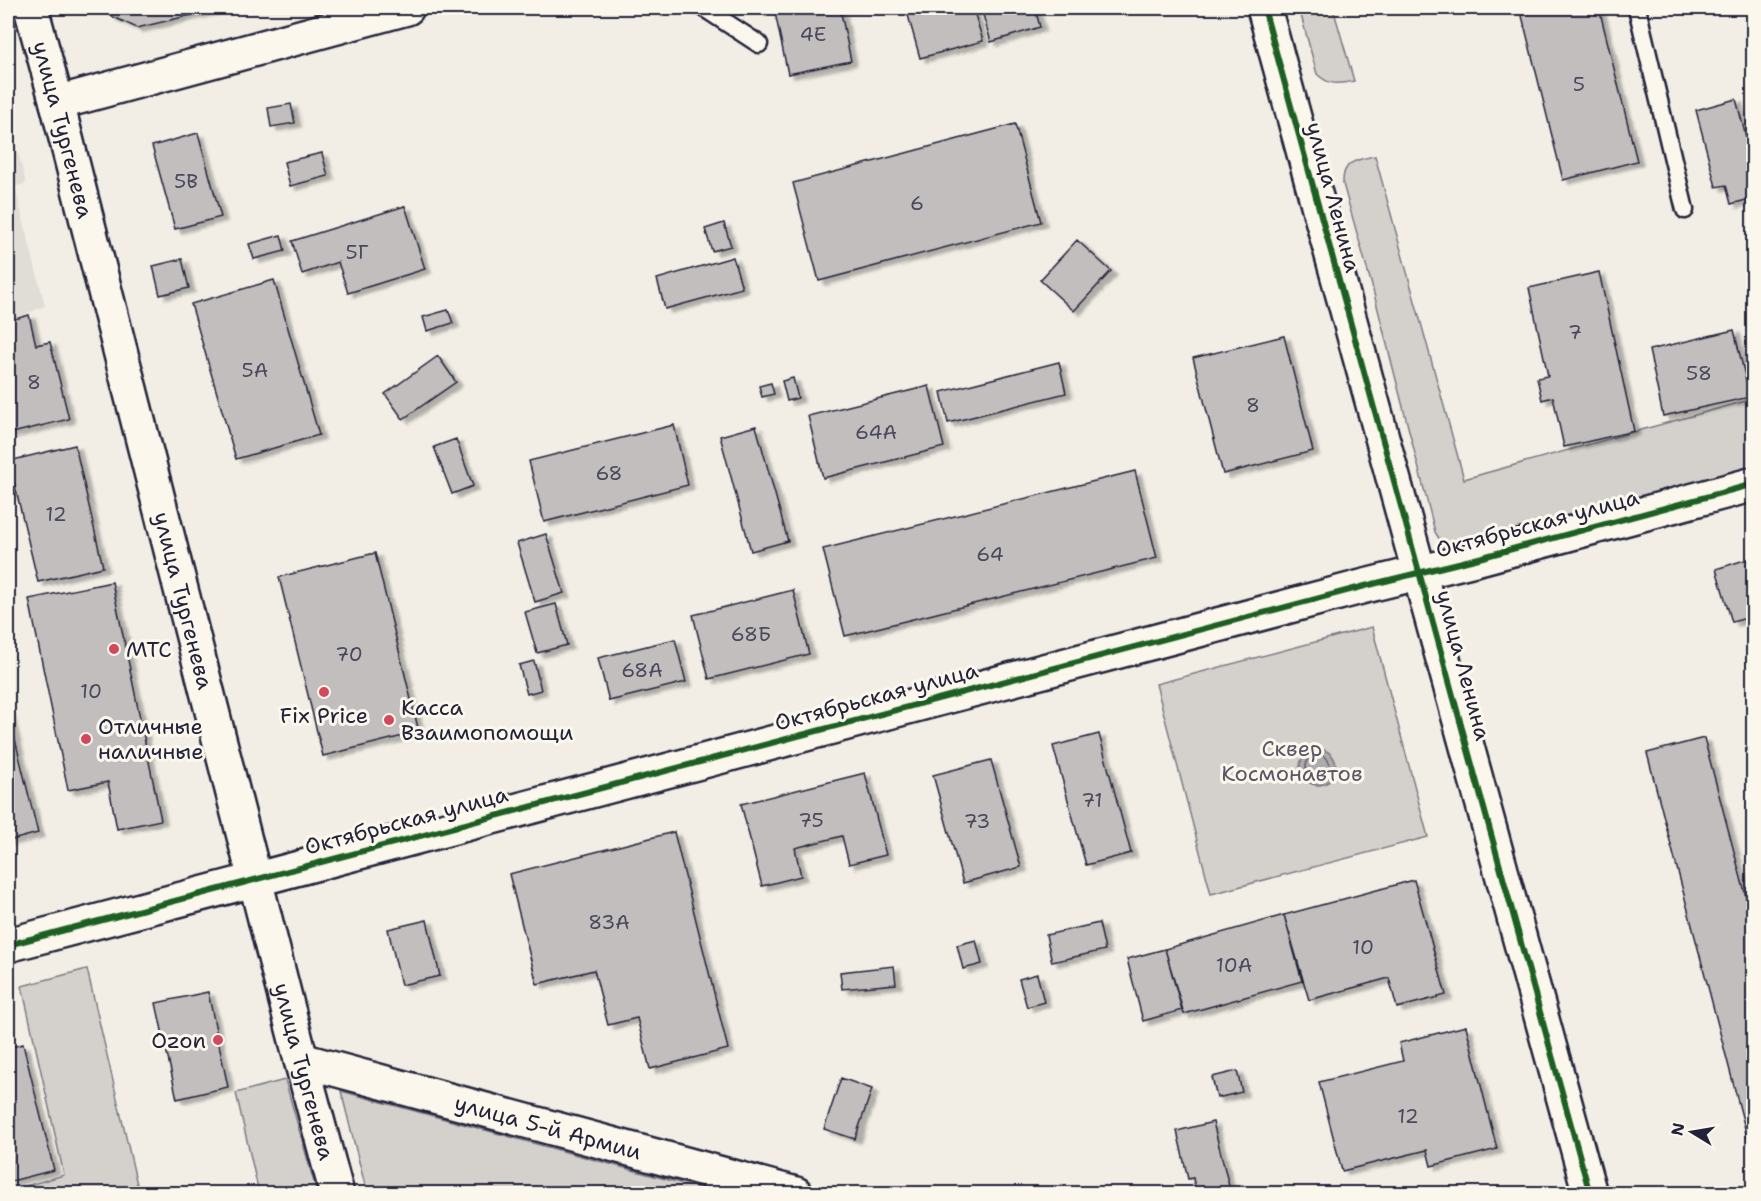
<svg xmlns="http://www.w3.org/2000/svg" width="1761" height="1201" viewBox="0 0 1761 1201" font-family="'Shantell Sans',sans-serif">
  <style>
    .built { fill: #e0dcd6 }
    .green { fill: #d4d1cc; stroke: #7b7a84; stroke-width: 1.5 }
    .water { fill: #aeabad; stroke: #76747f; stroke-width: 1.5 }
    .lines { fill: none; stroke-linecap: round; stroke-linejoin: round }
    .shore { stroke: #5a5969; stroke-width: 1.5 }
    .building { fill: #c2bebe; stroke: #22223b; stroke-width: 1.5; filter: url(#shadow) }
    .lane-casing { stroke: #22223b; stroke-width: 21 }
    .street-casing { stroke: #22223b; stroke-width: 38 }
    .lane { stroke: #fbf7ec; stroke-width: 16 }
    .street { stroke: #fbf7ec; stroke-width: 33 }
    .cycleway-casing { stroke: #fbf7ec; stroke-width: 10 }
    .cycleway { stroke: #1b5e20; stroke-width: 6 }
    .poi-dot { fill: #d1495b; stroke: #fbf7ec; stroke-width: 2 }
    .labels { text-anchor: middle; stroke-width: 6; stroke-linejoin: round; paint-order: stroke }
    .number-label { font-size: 20px; fill: #4a495c }
    .street-label { font-size: 22px; fill: #22223b; stroke: #fbf7ec }
    .poi-label { font-size: 22px; fill: #22223b; stroke: #fbf7ec; text-anchor: start }
    .park-label { font-size: 22px; fill: #575766; stroke: #fbf7ec }
  </style>
  <defs>
    <filter id="shadow"><feDropShadow dx="6" dy="4" stdDeviation="1.5" flood-color="#0004"/></filter>
  </defs>
  <rect width="100%" height="100%" fill="#f2eee5"/>
  <filter id="ink" filterUnits="userSpaceOnUse"><feTurbulence type="fractalNoise" baseFrequency=".0167" numOctaves="2"/><feDisplacementMap in="SourceGraphic" scale="12" xChannelSelector="R" yChannelSelector="G"/><feConvolveMatrix kernelMatrix="1 2 1 2 8 2 1 2 1" color-interpolation-filters="sRGB"/></filter>
  <g filter="url(#ink)">
    <path class="built" d="M8 115 26 183 15 187 45 306 8 321Z"/>
    <path class="green" d="M1299 8H1333L1354 81C1339 84 1329 86 1317 74Z
      M1375 156 1464 479 1753 399V471L1455 552 1443 545 1435 532 1372 286 1343 184C1342 161 1356 160 1375 156Z
      M1372 627 1428 837 1211 894 1156 684Z
      M87 969 139 1193H8V1191L64 1175 22 986Z
      M285 1080 317 1193H259L236 1093Z
      M341 1091 702 1189 718 1193H367Z"/>
    <path class="water" d="M1300 767a18 18 0 1 1 36 0a18 18 0 1 1-36 0Z"/>
    <g class="lines">
      <path class="shore" d="M1306 767a12 12 0 1 1 24 0a12 12 0 1 1-24 0Z"/>
    </g>
    <path class="building" d="M109 8H221L137 28 111 16Z
      M774 8H840L851 61 788 74Z
      M906 8H973L983 41 920 58Z
      M981 8H1035L1040 27 991 42Z
      M1520 8H1599L1637 161 1563 180Z
      M1736 99 1754 167V198L1731 204 1726 185 1716 187 1696 110Z
      M291 104 295 123 271 127 268 108Z
      M1015 124 1041 222 819 281 793 183Z
      M198 133 221 217 175 229 152 146Z
      M322 153 328 176 290 186 284 162Z
      M405 206 425 269 348 293 338 262 302 274 292 241Z
      M724 223 731 246 712 251 705 229Z
      M281 235 285 251 254 259 249 244Z
      M1077 240 1111 271 1074 311 1040 280Z
      M733 257 742 288 665 309 657 279Z
      M182 259 189 288 160 295 153 266Z
      M1599 272 1634 431 1564 447 1553 397 1542 400 1537 378 1548 376 1529 288Z
      M274 280 319 435 236 459 191 304Z
      M448 310 453 323 427 331 423 317Z
      M29 315 36 345 50 342 69 419 8 434V321Z
      M1734 330 1750 397 1663 416 1649 350Z
      M1284 336 1313 451 1223 474 1193 358Z
      M438 356 456 382 403 419 385 394Z
      M1059 362 1066 393 948 423 941 392Z
      M793 378 798 398 787 401 782 381Z
      M771 383 774 394 762 397 759 386Z
      M929 386 944 447 823 478 808 416Z
      M674 425 688 485 544 522 529 461Z
      M756 426 788 541 751 551 720 436Z
      M456 439 473 486 452 494 434 447Z
      M75 445 103 567 38 582 9 461Z
      M1135 471 1157 558 845 636 823 549Z
      M546 534 564 593 535 602 517 543Z
      M375 553 419 732 323 756 279 577Z
      M1754 557V616L1732 622 1716 569Z
      M112 582 161 820 117 829 108 782 68 790 29 599Z
      M793 590 809 654 709 679 693 615Z
      M556 604 567 645 537 653 525 612Z
      M675 639 686 682 609 701 598 658Z
      M534 661 541 690 527 694 519 665Z
      M8 711 38 833 8 841Z
      M1099 734 1131 853 1086 865 1053 746Z
      M1704 738 1754 927V1163L1647 753Z
      M991 760 1021 867 963 883 933 775Z
      M865 773 886 855 849 864 842 836 795 848 801 876 762 886 741 804Z
      M674 832 728 1049 650 1069 637 1018 608 1025 594 970 537 984 509 874Z
      M1414 880 1446 995 1397 1008 1389 978 1309 1000 1284 915Z
      M1284 915 1302 981 1184 1014 1165 949Z
      M427 920 440 976 401 985 388 929Z
      M1099 923 1105 950 1052 962 1046 935Z
      M976 940 982 964 963 969 957 945Z
      M1165 949 1182 1010 1143 1021 1127 959Z
      M894 966 896 984 842 989 840 972Z
      M1037 974 1044 1002 1027 1007 1019 979Z
      M208 992 228 1087 177 1099 156 1003Z
      M1466 1026 1497 1149 1431 1166 1427 1150 1342 1171 1319 1082 1403 1061 1399 1043Z
      M23 1044 54 1170 8 1182V1048Z
      M1237 1071 1242 1092 1217 1098 1212 1077Z
      M841 1078 872 1089 855 1139 824 1129Z
      M1213 1122 1231 1194H1196L1193 1178 1188 1179 1177 1131Z"/>
    <g class="lines">
      <g class="lane-casing">
        <path id="lane" d="M704 8 759 44
          M1637 8 1685 210"/>
      </g>
      <g class="street-casing">
        <g id="street">
          <path id="s1" d="M31 8 57 103 301 1060 337 1194"/>
          <path d="M1264 8 1590 1194"/>
          <path d="M57 103 407 8"/>
          <path d="M8 945 1365 586 1479 558 1754 484"/>
          <path id="s2" d="M301 1060 796 1194"/>
        </g>
      </g>
      <use href="#lane" class="lane"/>
      <use href="#street" class="street"/>
      <g class="cycleway-casing">
        <path id="cycleway" d="M1264 8 1590 1194
          M8 945 1365 586 1479 558 1754 484"/>
      </g>
      <use href="#cycleway" class="cycleway"/>
    </g>
  </g>
  <g class="poi-dot">
    <circle cx="114" cy="649" r="6"/>
    <circle cx="324" cy="692" r="6"/>
    <circle cx="389" cy="720" r="6"/>
    <circle cx="86" cy="739" r="6"/>
    <circle cx="218" cy="1040" r="6"/>
  </g>
  <g class="labels">
    <g class="number-label">
      <text x="813" y="41">4Е</text>
      <text x="1579" y="91">5</text>
      <text x="186" y="188">5В</text>
      <text x="917" y="210">6</text>
      <text x="357" y="259">5Г</text>
      <text x="1575" y="339">7</text>
      <text x="255" y="377">5А</text>
      <text x="1699" y="380">58</text>
      <text x="34" y="389">8</text>
      <text x="1253" y="412">8</text>
      <text x="876" y="439">64А</text>
      <text x="609" y="480">68</text>
      <text x="56" y="521">12</text>
      <text x="990" y="561">64</text>
      <text x="751" y="641">68Б</text>
      <text x="349" y="661">70</text>
      <text x="642" y="677">68А</text>
      <text x="91" y="698">10</text>
      <text x="1092" y="807">71</text>
      <text x="811" y="827">75</text>
      <text x="977" y="828">73</text>
      <text x="609" y="929">83А</text>
      <text x="1363" y="954">10</text>
      <text x="1234" y="972">10А</text>
      <text x="1408" y="1123">12</text>
    </g>
    <g class="street-label">
      <text dy="8" stroke="none"><textPath href="#s1" startOffset="126">улица Тургенева</textPath></text>
      <text transform="translate(1334 197) rotate(75)" y="8">улица Ленина</text>
      <text transform="translate(1537 523) rotate(-15)" y="8">Октябрьская улица</text>
      <text dy="8" stroke="none"><textPath href="#s1" startOffset="612">улица Тургенева</textPath></text>
      <text transform="translate(1464 665) rotate(75)" y="8">улица Ленина</text>
      <text transform="translate(876 696) rotate(-15)" y="8">Октябрьская улица</text>
      <text transform="translate(406 820) rotate(-15)" y="8">Октябрьская улица</text>
      <text dy="8" stroke="none"><textPath href="#s1" startOffset="1098">улица Тургенева</textPath></text>
      <text dy="8" stroke="none"><textPath href="#s2" startOffset="256">улица 5-й Армии</textPath></text>
    </g>
    <g class="poi-label">
      <text x="126" y="657">МТС</text>
      <text x="401" y="715">Касса<tspan x="401" dy="25">Взаимопомощи</tspan></text>
      <text x="324" y="723" text-anchor="middle">Fix Price</text>
      <text x="98" y="734">Отличные<tspan x="98" dy="25">наличные</tspan></text>
      <text x="206" y="1048" text-anchor="end">Ozon</text>
    </g>
    <g class="park-label">
      <text x="1292" y="756">Сквер<tspan x="1292" dy="25">Космонавтов</tspan></text>
    </g>
  </g>
  <rect width="1761" height="1201" fill="none" stroke="#fbf7ec" stroke-width="30"/>
  <rect x="15" y="15" width="1731" height="1171" fill="none" stroke="#22223b" stroke-width="2" filter="url(#ink)"/>
  <g transform="translate(1692 1132) rotate(281)" stroke="#fbf7ec" stroke-width="4.5" paint-order="stroke">
  <path d="M0-4.5L10 22L0 15L-10 22Z" fill="#22223b"/>
  <text y="-9" font-size="16" font-weight="bold" text-anchor="middle" fill="#22223b">N</text>
  </g>
</svg>
